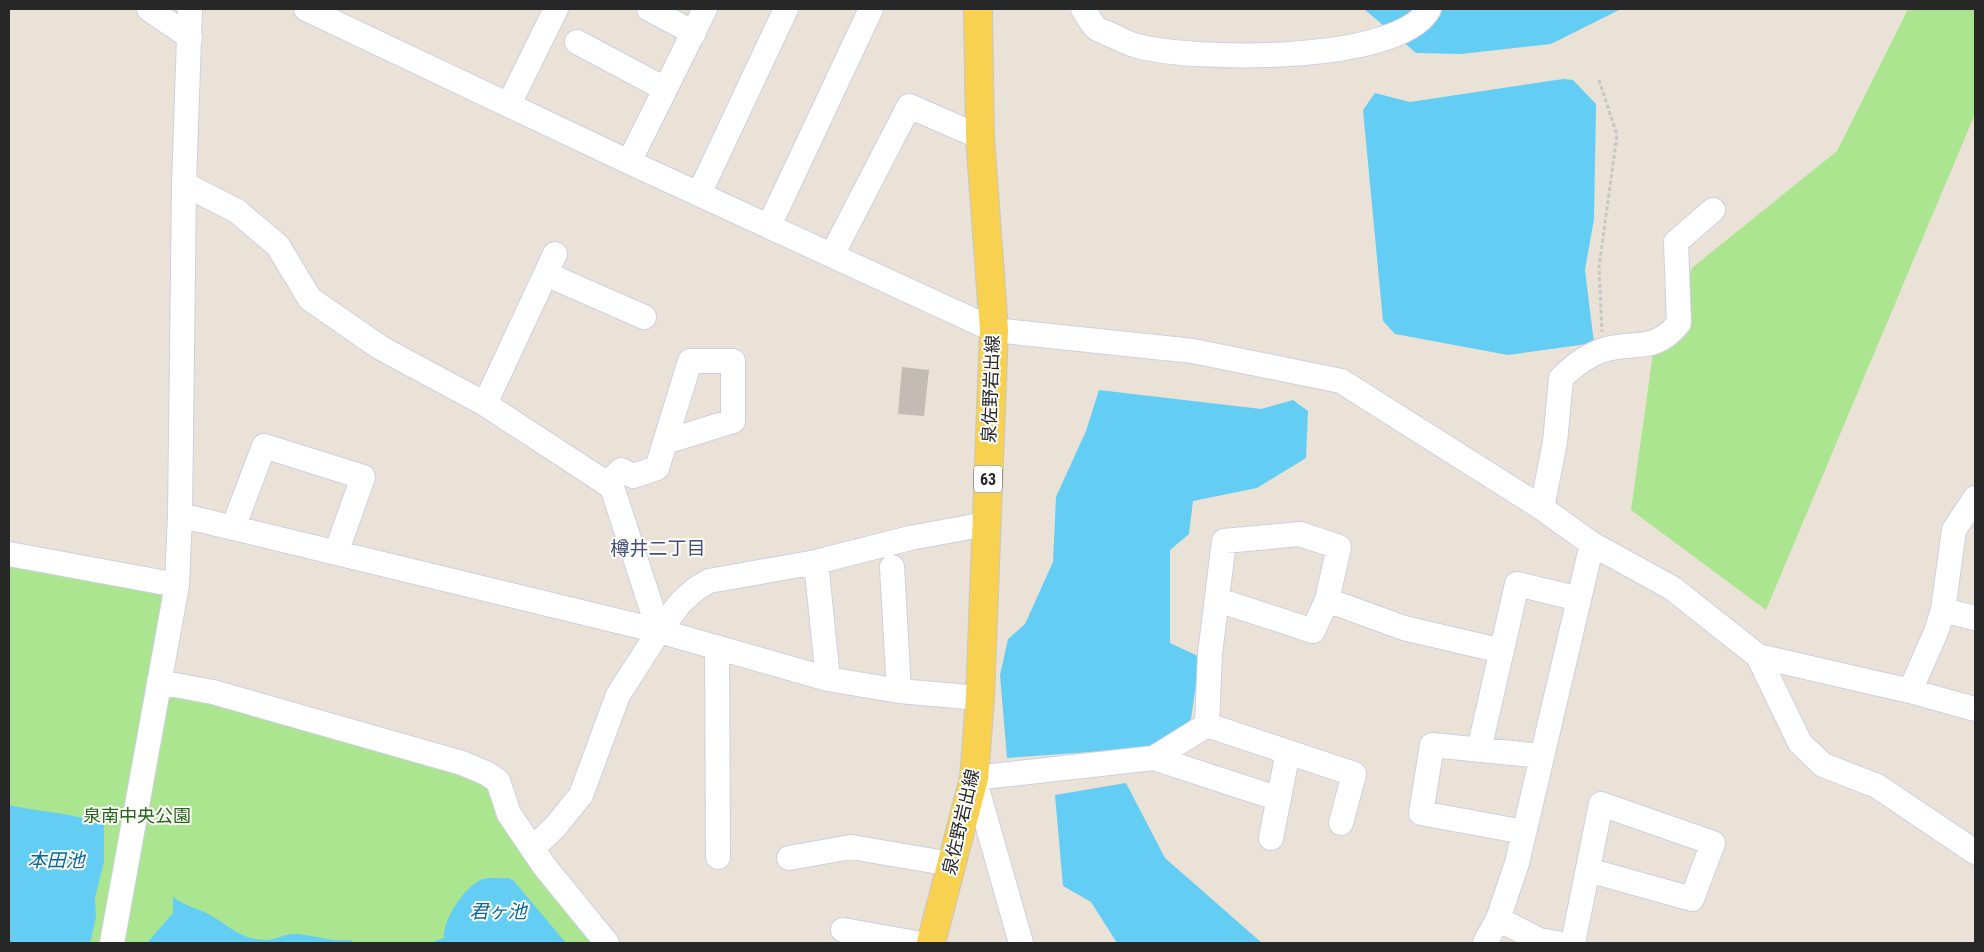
<svg xmlns="http://www.w3.org/2000/svg" width="1984" height="952" viewBox="0 0 1984 952" font-family="'Roboto Condensed','Noto Sans JP',sans-serif">
  <style>
    .green { fill: #ace590 }
    .water { fill: #63cdf4 }
    .building { fill: #c2bcb4 }
    .lines { fill: none; stroke-linecap: round; stroke-linejoin: round }
    .minor-casing { stroke: #ccd0e1; stroke-width: 26 }
    .major-casing { stroke: #c7c7c7; stroke-width: 30 }
    .path { stroke: #c7c7c7; stroke-width: 3; stroke-dasharray: 4 2.5; stroke-linecap: butt }
    .minor { stroke: #fff; stroke-width: 24 }
    .major { stroke: #f7d14f; stroke-width: 28 }
    .labels { text-anchor: middle; stroke-width: 4; stroke-linejoin: round; paint-order: stroke }
    .shield { fill: #fff; stroke: #686868; stroke-width: 1 }
    .shield-label { font-size: 16px; font-weight: bold; fill: #272727 }
    .street-label { font-size: 18px; fill: #272727; stroke: #fff }
    .park-label { font-size: 18px; fill: #256615; stroke: #fff }
    .neighbourhood-label { font-size: 19px; fill: #464f79; stroke: #fff }
    .water-label { font-size: 19px; font-style: italic; fill: #06689c; stroke: #fff }
  </style>
  <rect width="100%" height="100%" fill="#ebe2d7"/>
  <path class="green" d="M1908 9H1975V114L1766 610 1631 510 1655 339 1693 267 1837 151Z
    M9 564 166 589 151 683 480 777 603 943H9Z"/>
  <path class="water" d="M1364 9H1621L1551 44 1461 54 1416 53Z
    M1563 79 1573 80 1596 104 1594 219 1585 270 1594 343 1508 355 1395 334 1383 321 1363 110 1375 93 1410 102Z
    M1099 390 1261 409 1293 400 1308 411 1306 458 1257 488 1193 501 1189 534 1170 550V643L1200 657 1191 719 1161 747 1007 758 1000 675 1008 639 1025 624 1053 562 1056 497 1086 431Z
    M1126 783 1165 858 1262 943H1117L1091 902 1063 886 1055 795Z
    M9 805C41 812 73 813 104 824V861L95 898 96 917 90 943H9Z
    M508 878 513 880 566 943H429L444 938C442 921 466 883 484 879 491 877 501 879 508 878Z
    M173 896C184 907 197 907 210 915 230 926 239 939 265 940 277 940 287 932 298 934 316 936 333 942 351 940L353 943H147L173 913Z"/>
  <path class="building" d="M902 367 929 370 924 416 898 414Z"/>
  <g class="lines">
    <g class="minor-casing">
      <path id="minor" d="M149 9 190 37
        M306 9 629 162 994 330 1193 351 1341 381 1542 508 1592 544 1672 588 1758 656 1910 691 1975 709
        M649 9 694 33
        M1083 9C1087 15 1091 23 1096 28 1100 31 1108 33 1113 36 1121 39 1129 44 1137 46 1193 61 1398 64 1429 9
        M577 42 665 89
        M509 104 556 9
        M629 162 705 9
        M184 184 237 211 278 246 310 299 381 348 485 404 612 487 659 631
        M699 194 786 9
        M769 226 871 9
        M832 255 909 106 980 137
        M546 274 644 317
        M485 404 555 254
        M607 484 621 470 633 476 657 468 690 361H733V421L665 442
        M1542 508 1555 442 1561 378C1574 366 1586 356 1603 350 1635 340 1654 354 1679 323L1676 242 1713 210
        M180 515 659 631 828 679 899 691 980 698
        M233 528 264 446 363 477 336 553
        M9 554 177 585
        M816 562 828 679
        M892 567 899 691
        M1327 600 1404 628 1502 651
        M1943 610 1975 618
        M717 647 718 857
        M1758 656 1800 743 1823 765 1877 786 1975 852
        M159 682 213 692 462 763 486 773 498 781 509 814 545 867 607 943
        M1910 691 1936 632 1943 610 1954 530 1975 498
        M1207 725 1354 774 1341 823
        M1479 750 1517 584 1579 599
        M1154 758 1279 799
        M1524 832 1421 813 1432 745 1542 756
        M1271 838 1288 752
        M533 848 555 827 581 795 618 695 659 631 681 602 697 588 709 581 816 562 910 538 986 524
        M789 858 851 847 951 864
        M1498 919 1539 940 1557 943
        M843 930 916 943
        M112 943 177 585 180 515 184 184 190 9
        M1021 943 974 778 1154 758 1207 725 1210 654 1224 541 1300 534 1339 547 1327 600 1313 631 1218 600
        M1485 943 1498 919 1517 863 1592 544
        M1573 943 1601 804 1713 843 1692 899 1588 870"/>
    </g>
    <g class="major-casing">
      <path id="major" d="M931 943 974 778 980 698 994 330 980 137 978 9"/>
    </g>
    <path class="path" d="M1599 80 1617 135 1599 267 1602 332"/>
    <use href="#minor" class="minor"/>
    <use href="#major" class="major"/>
  </g>
  <g class="labels">
    <rect class="shield" x="974" y="465.5" width="28" height="27" rx="4"/>
    <g class="shield-label">
      <text x="988" y="485">63</text>
    </g>
    <g class="street-label">
      <text transform="translate(991 389) rotate(-88)" y="6">泉佐野岩出線</text>
      <text transform="translate(961 822) rotate(-77)" y="6">泉佐野岩出線</text>
    </g>
    <g class="park-label">
      <text x="137" y="822">泉南中央公園</text>
    </g>
    <g class="neighbourhood-label">
      <text x="658" y="555">樽井二丁目</text>
    </g>
    <g class="water-label">
      <text x="56" y="867">本田池</text>
      <text x="498" y="918">君ヶ池</text>
    </g>
  </g>
  <rect width="1984" height="952" fill="none" stroke="#272727" stroke-width="20"/>
</svg>
